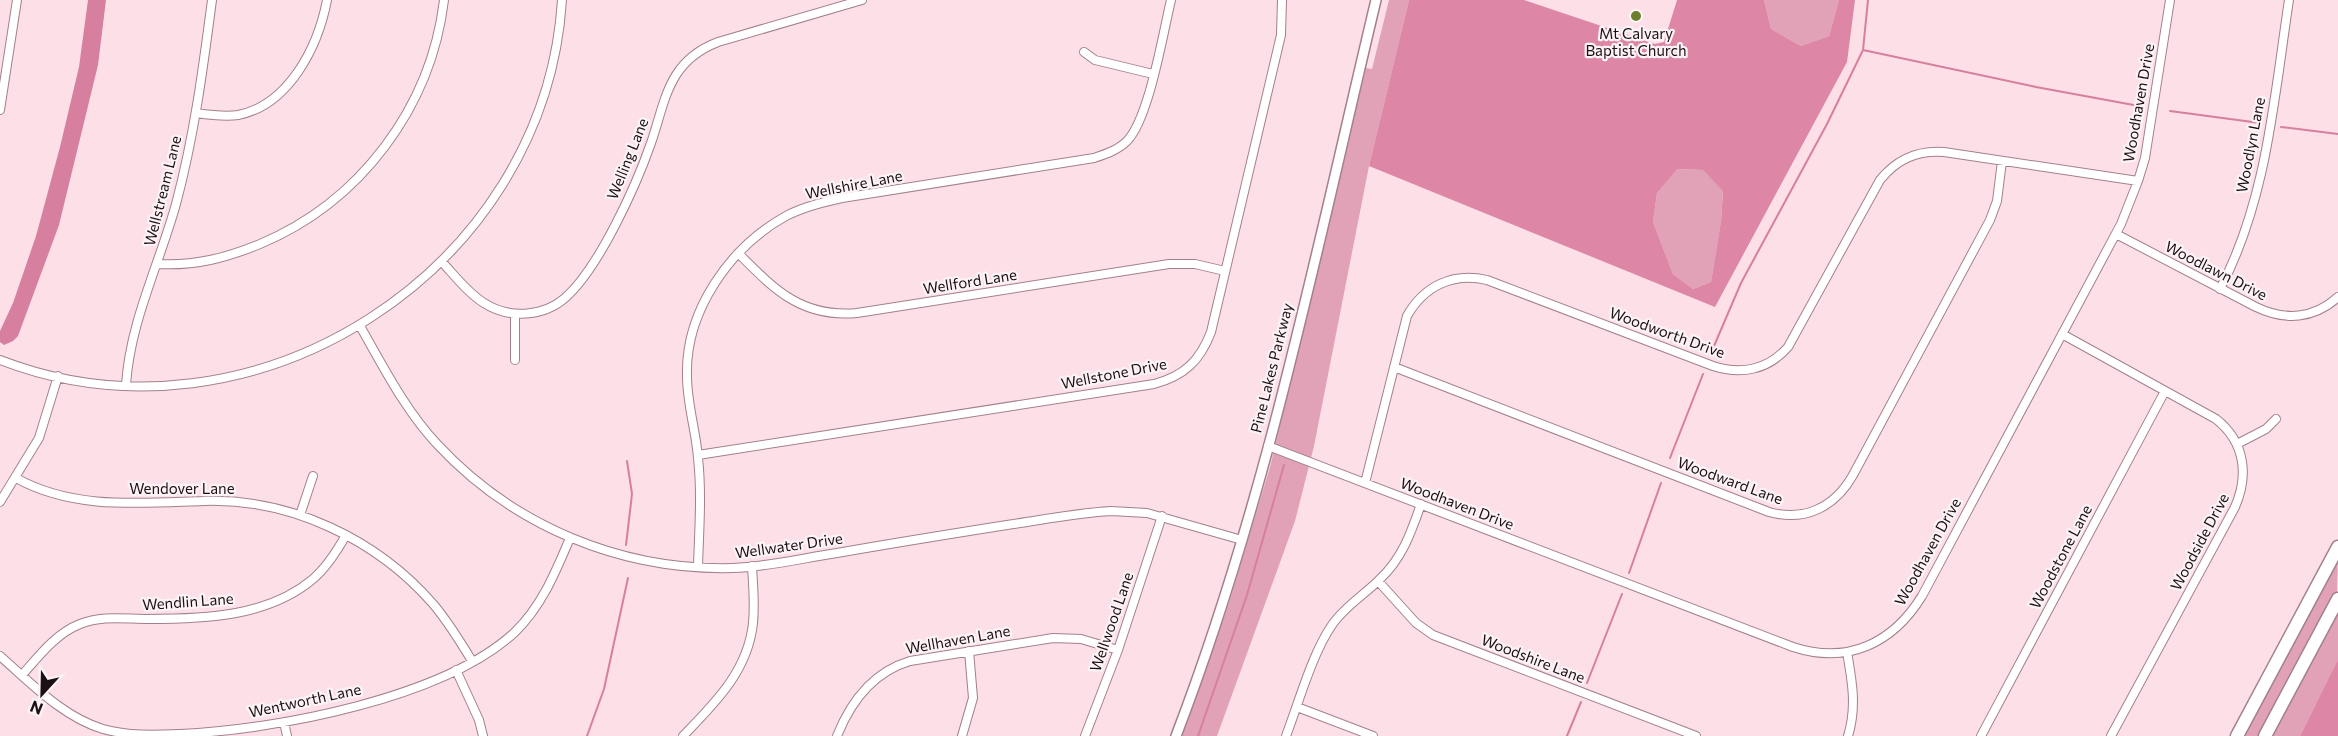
<svg xmlns="http://www.w3.org/2000/svg" width="2338" height="736" viewBox="0 0 2338 736" font-family="Commissioner,sans-serif">
  <style>
    .green { fill: #e1a1b7 }
    .forest { fill: #dd86a6; fill-rule: evenodd }
    .water { fill: #d67f9f }
    .lines { fill: none; stroke-linecap: round; stroke-linejoin: round }
    .stream { stroke: #d67f9f; stroke-width: 2 }
    .minor-casing { stroke: #a3818c; stroke-width: 10 }
    .tertiary-casing { stroke: #a3818c; stroke-width: 12 }
    .primary-casing { stroke: #a3818c; stroke-width: 15 }
    .minor { stroke: #fff; stroke-width: 8 }
    .tertiary { stroke: #fff; stroke-width: 9 }
    .primary { stroke: #fff; stroke-width: 12 }
    .poi-dot { fill: #6d7e2d; stroke: #fbf3f5; stroke-width: 2 }
    .labels { text-anchor: middle; stroke-width: 4.5; stroke-linejoin: round; paint-order: stroke }
    .poi-label { font-size: 15px; fill: #1d1015; stroke: #fbf3f5 }
    .street-label { font-size: 15px; fill: #1d1015; stroke: #fbf3f5 }
  </style>
  <rect width="100%" height="100%" fill="#fddfe8"/>
  <path class="green" d="M1389 0H1409L1369 166 1314 446 1295 521 1217 736H1182L1229 603 1270 467 1366 68 1372 69Z
    M1764 0H1839L1829 36 1801 46 1771 29Z
    M1676 169 1703 170 1723 190 1721 221 1711 282 1693 289 1673 274 1653 222 1657 193Z
    M2338 557 2337 592 2259 736H2243Z
    M2338 612V659L2300 736H2272Z"/>
  <path class="forest" d="M1409 0H1524L1655 44 1664 42 1677 0H1764L1771 29 1801 46 1829 36 1839 0H1855L1847 62 1715 307 1369 166ZM1677 169 1703 170 1723 191 1721 221 1711 282 1693 289 1673 274 1653 222 1657 193Z
    M2338 659V736H2300Z"/>
  <path class="water" d="M88 0H106L98 65 59 225 18 336 13 341 4 345 0 342V331L13 303 36 236 60 147 79 67Z"/>
  <g class="lines">
    <path class="stream" d="M1863 50 2036 87 2139 106
      M2170 111 2260 123
      M2281 127 2338 134
      M1711 353 1741 283 1827 124 1863 50 1868 0
      M1670 458 1703 374
      M626 545 632 494 627 461
      M1629 573 1661 483
      M1587 683 1622 594
      M587 736 604 689 628 578
      M1198 736 1247 595 1284 465
      M1567 736 1581 702"/>
    <g class="minor-casing">
      <path id="minor" d="M1084 52 1095 60 1153 74
        M0 110 17 0
        M196 113C210 115 224 117 238 115 289 105 318 47 327 0
        M2116 234 2256 307C2285 321 2314 319 2338 297
        M738 253C774 289 801 318 857 313L1169 264H1195L1225 271
        M442 262C455 276 468 293 484 303 509 319 543 317 565 298 599 268 636 186 651 143 659 121 663 96 676 75 686 59 700 49 718 42L862 0
        M158 264C195 266 226 258 260 244 360 202 431 108 444 0
        M2220 289C2267 200 2274 98 2289 0
        M515 314V360
        M360 326C383 366 405 410 437 444 513 526 621 571 733 568 768 567 803 558 837 553 894 543 950 534 1007 525 1042 520 1076 513 1111 511L1147 513 1242 540
        M2062 334 2216 419C2245 442 2249 475 2235 507L2111 736
        M0 360C253 458 545 271 562 0
        M1394 367 1769 512C1805 522 1835 507 1853 475L1990 220 1997 201 2002 161
        M126 385C130 322 159 265 176 204 194 137 203 69 212 0
        M2237 444 2266 429 2276 419
        M1268 446 1793 647C1848 665 1893 643 1922 596L2121 224 2138 181 2145 158 2170 0
        M698 455 1154 384C1184 376 1200 361 1211 332L1281 35 1282 0
        M16 478C73 510 140 503 204 501 290 498 377 539 434 605 448 622 460 641 472 661
        M1365 483 1407 316C1424 286 1453 272 1487 280L1713 366C1741 375 1768 370 1788 347L1880 180C1897 159 1917 150 1944 152L2138 181
        M0 502 39 438 58 376
        M300 515 313 476
        M698 567C699 531 702 494 698 458 696 431 687 404 687 376 685 311 730 247 786 216 803 207 823 202 842 198L1094 158C1106 154 1118 150 1127 141 1149 119 1163 33 1171 0
        M1378 581 1416 623 1433 635 1696 736
        M1847 652C1852 681 1857 707 1848 736
        M0 656C31 683 63 717 103 729 128 736 154 735 180 734 275 730 444 698 515 632 542 606 556 571 570 538
        M456 670 479 720 483 736
        M22 675C39 656 55 634 80 624 102 615 125 619 148 619 204 619 268 617 313 579 327 567 337 551 346 535
        M1297 707 1373 736
        M284 722 287 736
        M683 736C715 703 748 671 753 623 755 604 753 585 752 566
        M837 736C851 701 873 672 910 661L1053 638 1081 639 1118 650
        M962 736 973 698 969 651
        M1085 736 1118 650 1162 516
        M1286 736C1299 702 1312 654 1332 625 1344 607 1364 595 1379 580 1402 559 1411 533 1421 504
        M1981 736 2165 391"/>
    </g>
    <g class="tertiary-casing">
      <path id="tertiary" d="M1176 736C1267 499 1317 247 1376 0"/>
    </g>
    <g class="primary-casing">
      <path id="primary" d="M2237 736 2338 547
        M2265 736 2338 599"/>
    </g>
    <use href="#minor" class="minor"/>
    <use href="#tertiary" class="tertiary"/>
    <use href="#primary" class="primary"/>
  </g>
  <circle class="poi-dot" cx="1636" cy="16" r="6"/>
  <g class="labels">
    <g class="poi-label">
      <text x="1636" y="39">Mt Calvary<tspan x="1636" dy="17">Baptist Church</tspan></text>
    </g>
    <g class="street-label">
      <text transform="translate(2139 103) rotate(-80)" y="5">Woodhaven Drive</text>
      <text transform="translate(2251 145) rotate(-79)" y="5">Woodlyn Lane</text>
      <text transform="translate(628 159) rotate(-68)" y="5">Welling Lane</text>
      <text transform="translate(854 185) rotate(-11)" y="5">Wellshire Lane</text>
      <text transform="translate(163 191) rotate(-76)" y="5">Wellstream Lane</text>
      <text transform="translate(2216 271) rotate(27)" y="5">Woodlawn Drive</text>
      <text transform="translate(970 282) rotate(-9)" y="5">Wellford Lane</text>
      <text transform="translate(1667 333) rotate(20)" y="5">Woodworth Drive</text>
      <text transform="translate(1272 368) rotate(-76)" y="5">Pine Lakes Parkway</text>
      <text transform="translate(1114 374) rotate(-11)" y="5">Wellstone Drive</text>
      <text transform="translate(1730 481) rotate(20)" y="5">Woodward Lane</text>
      <text x="182" y="494">Wendover Lane</text>
      <text transform="translate(1457 504) rotate(21)" y="5">Woodhaven Drive</text>
      <text transform="translate(2200 542) rotate(-62)" y="5">Woodside Drive</text>
      <text transform="translate(789 546) rotate(-8)" y="5">Wellwater Drive</text>
      <text transform="translate(1928 552) rotate(-61)" y="5">Woodhaven Drive</text>
      <text transform="translate(2061 557) rotate(-62)" y="5">Woodstone Lane</text>
      <text transform="translate(188 602) rotate(-4)" y="5">Wendlin Lane</text>
      <text transform="translate(1112 622) rotate(-71)" y="5">Wellwood Lane</text>
      <text transform="translate(958 640) rotate(-10)" y="5">Wellhaven Lane</text>
      <text transform="translate(1533 659) rotate(21)" y="5">Woodshire Lane</text>
      <text transform="translate(305 701) rotate(-12)" y="5">Wentworth Lane</text>
    </g>
  </g>
  <g transform="translate(42 694) rotate(202)" stroke="#fbf3f5" stroke-width="4.5" paint-order="stroke">
  <path d="M0-4.5L10 22L0 15L-10 22Z" fill="#1d1015"/>
  <text y="-9" font-size="16" font-weight="bold" text-anchor="middle" fill="#1d1015">N</text>
  </g>
</svg>
